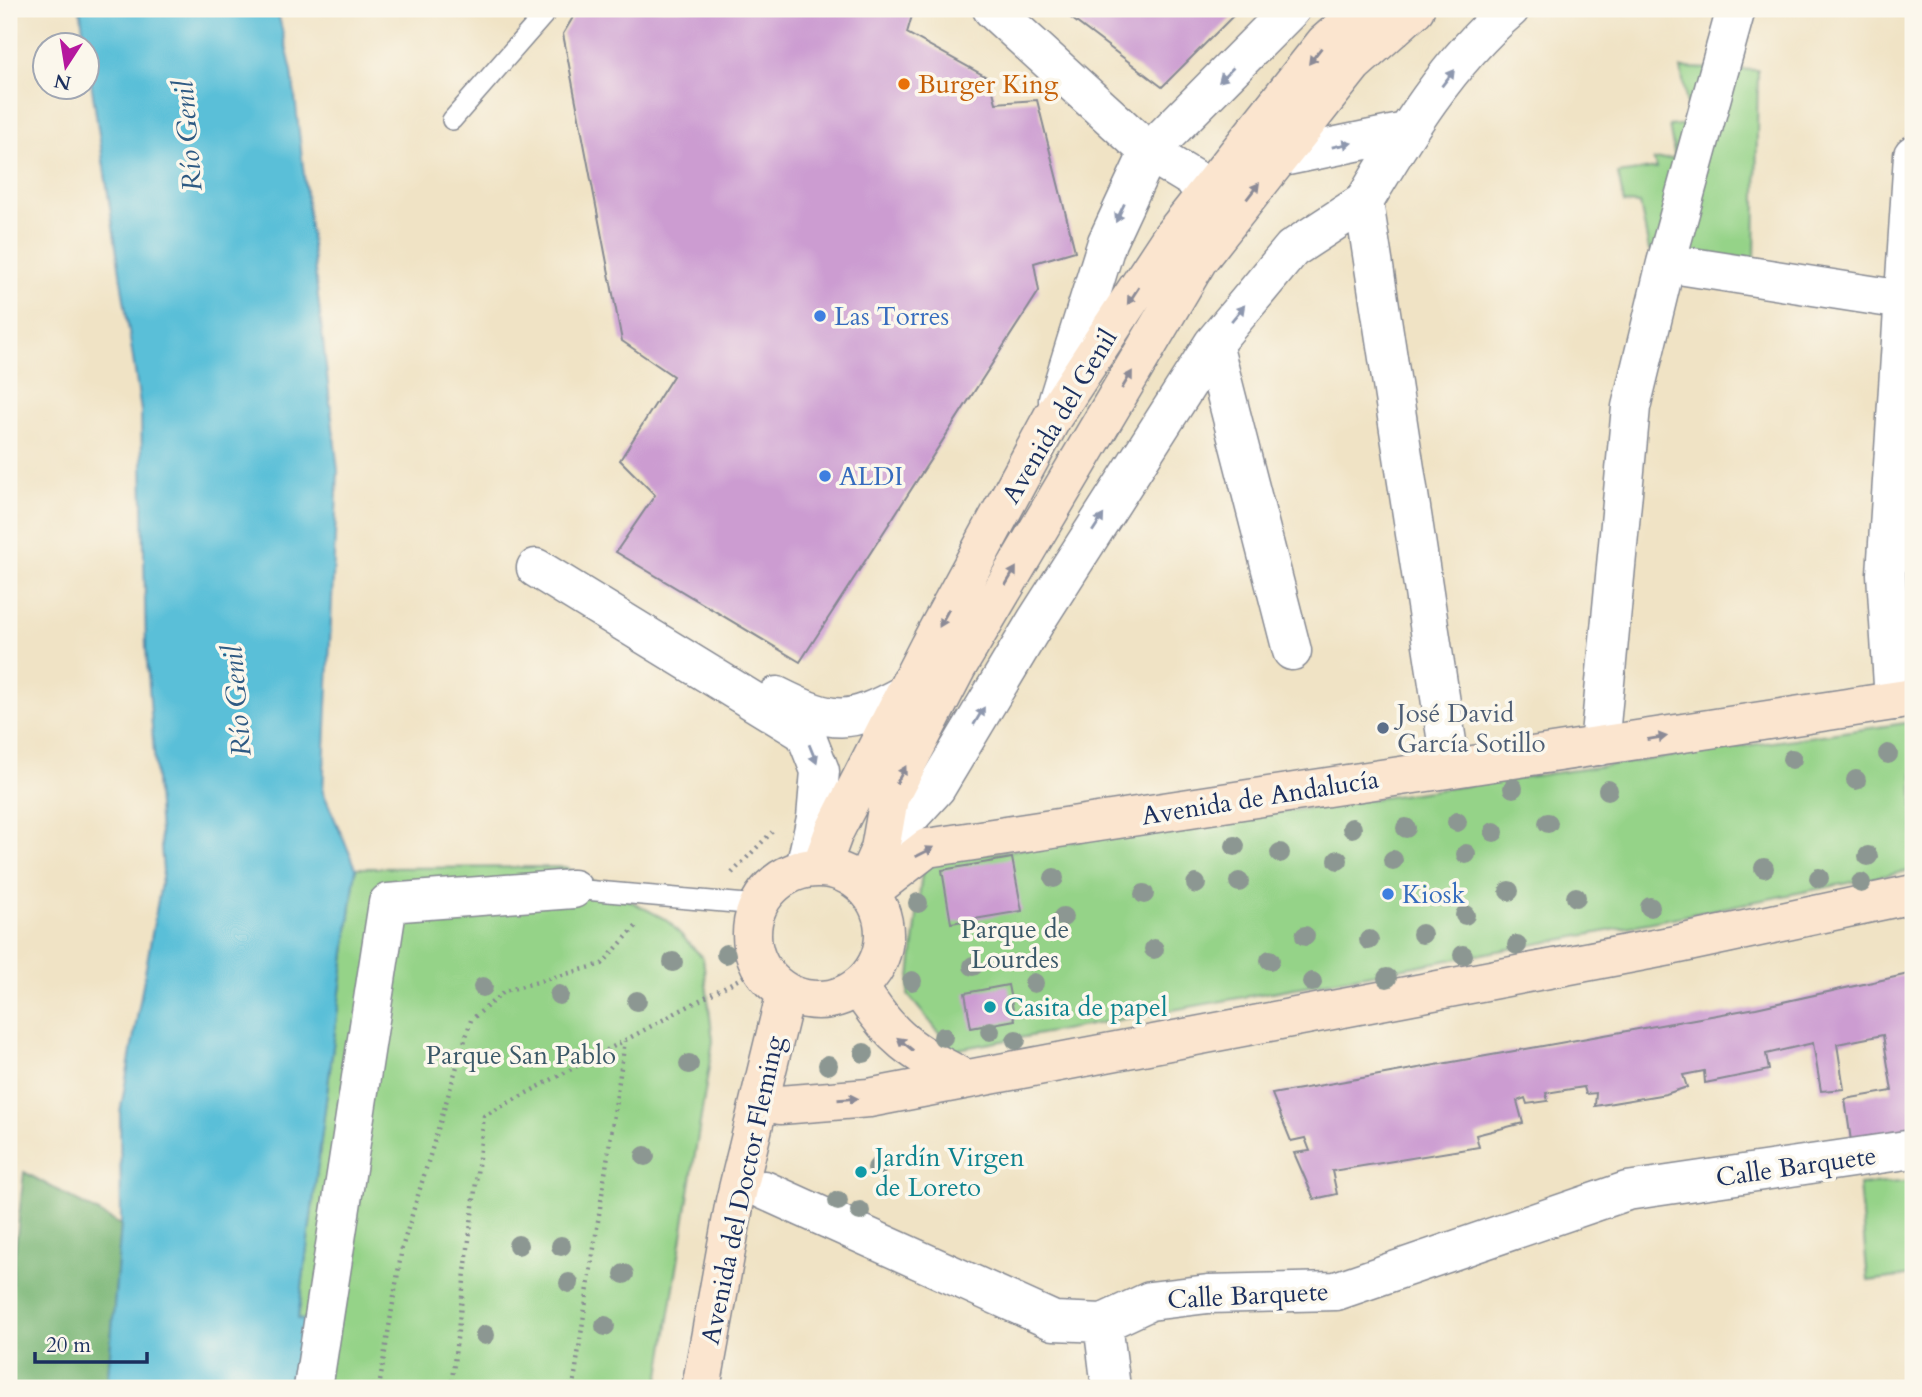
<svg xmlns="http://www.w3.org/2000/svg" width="1922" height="1397" viewBox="0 0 1922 1397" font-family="Cardo,serif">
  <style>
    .green { fill: #95d388; stroke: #588173; stroke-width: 2 }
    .forest { fill: #78b574; stroke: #4a7269; stroke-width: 2 }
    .water { fill: #5abfd8; stroke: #3a779b; stroke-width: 2 }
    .building { fill: #cc9cd1 }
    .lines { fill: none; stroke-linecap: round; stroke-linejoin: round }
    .lane-casing { stroke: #868992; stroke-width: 22 }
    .street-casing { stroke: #868992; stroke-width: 41 }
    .secondary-casing { stroke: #868992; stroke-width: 41 }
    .path { stroke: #868992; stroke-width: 4.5; stroke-dasharray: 2 5; stroke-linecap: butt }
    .lane { stroke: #fff; stroke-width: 19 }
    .street { stroke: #fff; stroke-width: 38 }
    .secondary { stroke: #fbe5cf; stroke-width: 38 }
    .tree { fill: #8c9792 }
    .oneway { fill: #8b8a96 }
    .oneway2 { fill: #8d97ae }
    .food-dot { fill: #e8710a; stroke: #fbf7ec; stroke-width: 2.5 }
    .shop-dot { fill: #3f7fe0; stroke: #fbf7ec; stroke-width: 2.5 }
    .service-dot { fill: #5c6f8a; stroke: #fbf7ec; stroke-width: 2.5 }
    .culture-dot { fill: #0f9aa8; stroke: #fbf7ec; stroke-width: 2.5 }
    .labels { text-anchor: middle; stroke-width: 7; stroke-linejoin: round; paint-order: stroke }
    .food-label { font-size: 26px; fill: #c56008; stroke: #fbf7ec; text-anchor: start }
    .shop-label { font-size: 26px; fill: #366cbe; stroke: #fbf7ec; text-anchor: start }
    .street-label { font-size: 26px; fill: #1b2f5e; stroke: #fbf7ec }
    .service-label { font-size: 26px; fill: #4e5e75; stroke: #fbf7ec; text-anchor: start }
    .park-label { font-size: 26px; fill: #3a5868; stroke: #fbf7ec }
    .culture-label { font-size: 26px; fill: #0d838f; stroke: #fbf7ec; text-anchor: start }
    .water-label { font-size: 28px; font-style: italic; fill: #2e5a83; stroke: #fbf7ec }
  </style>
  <rect width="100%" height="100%" fill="#fbf7ec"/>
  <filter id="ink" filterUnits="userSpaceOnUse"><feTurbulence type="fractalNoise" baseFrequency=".0143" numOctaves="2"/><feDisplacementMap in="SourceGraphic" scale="14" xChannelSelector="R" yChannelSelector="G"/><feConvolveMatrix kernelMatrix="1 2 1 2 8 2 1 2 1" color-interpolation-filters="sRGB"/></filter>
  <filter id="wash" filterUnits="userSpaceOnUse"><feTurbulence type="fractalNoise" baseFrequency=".00686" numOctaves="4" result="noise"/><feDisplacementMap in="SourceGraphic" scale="28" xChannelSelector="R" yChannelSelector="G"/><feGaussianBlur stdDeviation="1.57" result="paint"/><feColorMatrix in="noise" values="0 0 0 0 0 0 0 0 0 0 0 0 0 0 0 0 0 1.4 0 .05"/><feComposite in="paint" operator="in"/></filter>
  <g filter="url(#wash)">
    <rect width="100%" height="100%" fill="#f0e3c5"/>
    <path class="green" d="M1681 68 1758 70 1755 260 1649 250 1640 204 1624 203 1618 174 1657 168 1653 160 1675 158 1669 126 1690 124Z
      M1913 722V870L1597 933 953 1050 908 995 923 863Z
      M565 867 667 920 703 958 713 1041 658 1388H304L298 1319 356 868Z
      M1913 1181V1275L1868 1281 1859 1185Z"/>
    <path class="forest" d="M24 1172 121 1225 107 1388H9V1307Z"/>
    <path class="water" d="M80 9H277L292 71 338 471 323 792 356 868 298 1319 313 1322 304 1388H107L121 1225 120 1113 163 872 146 648 141 411Z"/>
    <g id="blocks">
      <path class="building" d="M578 9H907L913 12 907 33 990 79 996 103 1037 100 1075 251 1034 263 1039 291 800 662 616 552 655 495 620 460 673 376 622 341 563 34Z
        M1059 9H1146L1150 12 1154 9H1240L1162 87Z
        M1012 858 1022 911 951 923 942 870Z
        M1913 973V1133L1851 1141 1845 1099 1892 1091 1883 1035 1837 1044 1844 1089 1821 1091 1813 1043 1766 1054 1769 1070 1705 1083 1704 1071 1683 1075 1687 1087 1666 1094 1595 1106 1596 1093 1586 1094 1584 1087 1546 1093 1548 1101 1527 1104 1525 1098 1517 1101 1523 1123 1476 1135 1479 1147 1332 1171 1337 1194 1314 1199 1294 1153 1310 1151 1305 1138 1291 1141 1272 1094 1756 1008Z
        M1008 985 1015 1020 971 1028 965 993Z"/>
    </g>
  </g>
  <g filter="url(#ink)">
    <use href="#blocks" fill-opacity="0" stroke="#868992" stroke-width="2"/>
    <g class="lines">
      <g class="lane-casing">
        <path id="lane" d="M452 120 549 9
          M573 889 758 905"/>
      </g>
      <g class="street-casing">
        <path id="street" d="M992 9 1149 152 1210 189 1200 221
          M1278 158 1405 132
          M1666 263 1903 300
          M1213 344 1292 651
          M1058 400 1107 242 1149 152 1291 9
          M536 568 805 733 820 771 816 818 805 868
          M777 696C835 725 848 725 905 694
          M1894 701 1886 574 1913 155
          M1599 746 1631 407 1666 263 1736 9
          M1451 768 1364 202C1405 133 1449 61 1510 9
          M880 849 936 788 1036 621 1213 344 1292 249 1364 202
          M764 1190 1054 1321 1103 1323 1150 1301 1208 1294 1336 1291 1627 1191 1913 1149
          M1103 1323 1111 1388
          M313 1388 388 903 573 889"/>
      </g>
      <g class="secondary-casing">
        <path id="secondary" d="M821 867 834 832 929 646 1052 418 1170 239 1325 43 1364 9
          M752 934a66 66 0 1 1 132 0a66 66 0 1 1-132 0Z
          M864 885 880 849 889 798 957 667 1198 260 1353 64 1415 9
          M870 892 927 848 1913 698
          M859 987C891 1039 911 1051 964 1078
          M780 1105 869 1098 1670 946 1913 894
          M701 1388 735 1201 786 992"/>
      </g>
      <path class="path" d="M732 873 772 832
        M379 1388 402 1248 471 1020 505 991 602 964 638 924
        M451 1388 484 1116 754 971
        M573 1388 625 1041"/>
      <use href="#lane" class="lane"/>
      <use href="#street" class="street"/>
      <use href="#secondary" class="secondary"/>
    </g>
    <g class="tree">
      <circle cx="1888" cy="754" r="10"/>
      <circle cx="1792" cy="759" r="10"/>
      <circle cx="1856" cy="780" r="10"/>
      <circle cx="1513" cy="788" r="10"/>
      <circle cx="1608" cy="790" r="10"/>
      <circle cx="1457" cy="822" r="10"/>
      <circle cx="1548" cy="823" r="10"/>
      <circle cx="1352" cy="828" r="10"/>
      <circle cx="1406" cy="828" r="10"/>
      <circle cx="1494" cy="832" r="10"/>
      <circle cx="1235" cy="846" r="10"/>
      <circle cx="1280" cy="853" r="10"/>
      <circle cx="1466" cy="854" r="10"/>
      <circle cx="1868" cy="856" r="10"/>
      <circle cx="1338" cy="860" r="10"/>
      <circle cx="1393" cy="860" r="10"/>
      <circle cx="1764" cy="868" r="10"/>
      <circle cx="1054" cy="878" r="10"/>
      <circle cx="1819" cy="878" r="10"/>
      <circle cx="1239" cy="882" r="10"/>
      <circle cx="1861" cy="883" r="10"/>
      <circle cx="1196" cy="884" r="10"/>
      <circle cx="1509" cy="891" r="10"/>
      <circle cx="1144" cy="894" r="10"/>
      <circle cx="1576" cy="897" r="10"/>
      <circle cx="918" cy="903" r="10"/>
      <circle cx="1650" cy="907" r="10"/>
      <circle cx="1465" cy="915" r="10"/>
      <circle cx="1063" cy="917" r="10"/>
      <circle cx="1422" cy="934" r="10"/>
      <circle cx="1305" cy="936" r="10"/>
      <circle cx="1369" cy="940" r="10"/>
      <circle cx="1517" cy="945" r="10"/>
      <circle cx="1154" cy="949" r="10"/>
      <circle cx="726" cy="954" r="10"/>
      <circle cx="1463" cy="955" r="10"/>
      <circle cx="1270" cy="960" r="10"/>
      <circle cx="673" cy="962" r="10"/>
      <circle cx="973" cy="966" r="10"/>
      <circle cx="1387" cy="978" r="10"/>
      <circle cx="912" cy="981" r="10"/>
      <circle cx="1312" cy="982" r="10"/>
      <circle cx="1034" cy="983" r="10"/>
      <circle cx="483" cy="987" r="10"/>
      <circle cx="559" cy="995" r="10"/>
      <circle cx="637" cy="1001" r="10"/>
      <circle cx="990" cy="1031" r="10"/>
      <circle cx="943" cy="1037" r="10"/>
      <circle cx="1016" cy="1040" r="10"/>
      <circle cx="864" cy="1053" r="10"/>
      <circle cx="689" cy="1064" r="10"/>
      <circle cx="828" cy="1065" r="10"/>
      <circle cx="645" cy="1156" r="10"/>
      <circle cx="877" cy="1168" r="10"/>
      <circle cx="838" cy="1201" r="10"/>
      <circle cx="860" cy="1211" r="10"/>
      <circle cx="518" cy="1245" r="10"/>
      <circle cx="561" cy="1246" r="10"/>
      <circle cx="624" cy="1274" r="10"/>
      <circle cx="569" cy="1283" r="10"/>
      <circle cx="605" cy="1326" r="10"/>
      <circle cx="485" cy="1335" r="10"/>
    </g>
    <defs><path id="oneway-solid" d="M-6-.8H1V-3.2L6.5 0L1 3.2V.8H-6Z" transform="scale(1.75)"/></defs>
    <g class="oneway">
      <use href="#oneway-solid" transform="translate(1315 56) rotate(128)"/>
      <use href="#oneway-solid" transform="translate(1253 191) rotate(-52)"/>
      <use href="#oneway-solid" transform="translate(1133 296) rotate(123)"/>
      <use href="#oneway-solid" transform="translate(1127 380) rotate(-59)"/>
      <use href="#oneway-solid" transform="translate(1011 576) rotate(-59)"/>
      <use href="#oneway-solid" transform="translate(944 618) rotate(118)"/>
      <use href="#oneway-solid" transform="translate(1657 738) rotate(-9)"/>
      <use href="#oneway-solid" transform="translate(901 775) rotate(-62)"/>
      <use href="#oneway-solid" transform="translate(925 852) rotate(-27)"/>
      <use href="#oneway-solid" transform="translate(905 1044) rotate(-141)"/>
      <use href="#oneway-solid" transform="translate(848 1099) rotate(-4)"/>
    </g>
    <g class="oneway2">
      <use href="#oneway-solid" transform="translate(1226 75) rotate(135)"/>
      <use href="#oneway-solid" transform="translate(1448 78) rotate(-52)"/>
      <use href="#oneway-solid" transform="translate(1342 145) rotate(-12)"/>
      <use href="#oneway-solid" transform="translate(1120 213) rotate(115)"/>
      <use href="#oneway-solid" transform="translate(1238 313) rotate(-50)"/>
      <use href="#oneway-solid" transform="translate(1098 523) rotate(-57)"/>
      <use href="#oneway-solid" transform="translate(979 716) rotate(-59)"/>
      <use href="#oneway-solid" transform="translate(813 754) rotate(68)"/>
    </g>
  </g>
  <circle class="food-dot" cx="904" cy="84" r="7"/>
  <g class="shop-dot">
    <circle cx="820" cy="316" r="7"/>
    <circle cx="825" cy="476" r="7"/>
    <circle cx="1388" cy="894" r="7"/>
  </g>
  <circle class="service-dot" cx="1383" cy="728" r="7"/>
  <g class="culture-dot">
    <circle cx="990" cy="1007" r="7"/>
    <circle cx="861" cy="1172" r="7"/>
  </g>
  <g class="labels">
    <g class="food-label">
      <text x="918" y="93">Burger King</text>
    </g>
    <g class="shop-label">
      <text x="834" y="325">Las Torres</text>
      <text x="839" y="485">ALDI</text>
      <text x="1402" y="903">Kiosk</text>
    </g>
    <g class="street-label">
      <text transform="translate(1059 416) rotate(-59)" y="9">Avenida del Genil</text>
      <text transform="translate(1260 797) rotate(-9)" y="9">Avenida de Andalucía</text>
      <text transform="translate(1796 1166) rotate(-8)" y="9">Calle Barquete</text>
      <text transform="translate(742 1190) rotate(-78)" y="9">Avenida del Doctor Fleming</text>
      <text transform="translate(1248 1295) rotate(-3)" y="9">Calle Barquete</text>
    </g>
    <g class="service-label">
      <text x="1397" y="722">José David<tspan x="1397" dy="30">García Sotillo</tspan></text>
    </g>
    <g class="park-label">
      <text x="1015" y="938">Parque de<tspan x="1015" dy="30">Lourdes</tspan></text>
      <text x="521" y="1064">Parque San Pablo</text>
    </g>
    <g class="culture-label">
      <text x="1004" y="1016">Casita de papel</text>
      <text x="875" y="1166">Jardín Virgen<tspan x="875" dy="30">de Loreto</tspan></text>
    </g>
    <g class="water-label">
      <text transform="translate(187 136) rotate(-95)" y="10">Río Genil</text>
      <text transform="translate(236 701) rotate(-95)" y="10">Río Genil</text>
    </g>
  </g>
  <rect width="1922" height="1397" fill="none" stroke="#fbf7ec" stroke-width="35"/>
  <g transform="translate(66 66) rotate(192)"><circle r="33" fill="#fbf7ec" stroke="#a1a7b3" stroke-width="2"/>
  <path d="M0-5L12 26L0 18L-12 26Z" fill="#b5179e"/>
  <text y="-10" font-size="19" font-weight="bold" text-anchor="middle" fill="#1b2f5e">N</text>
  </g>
  <path d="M35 1352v10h112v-10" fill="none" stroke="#1b2f5e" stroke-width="3.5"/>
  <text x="46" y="1352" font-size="21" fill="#1b2f5e" stroke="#fbf7ec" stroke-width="5" paint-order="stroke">20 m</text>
</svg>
